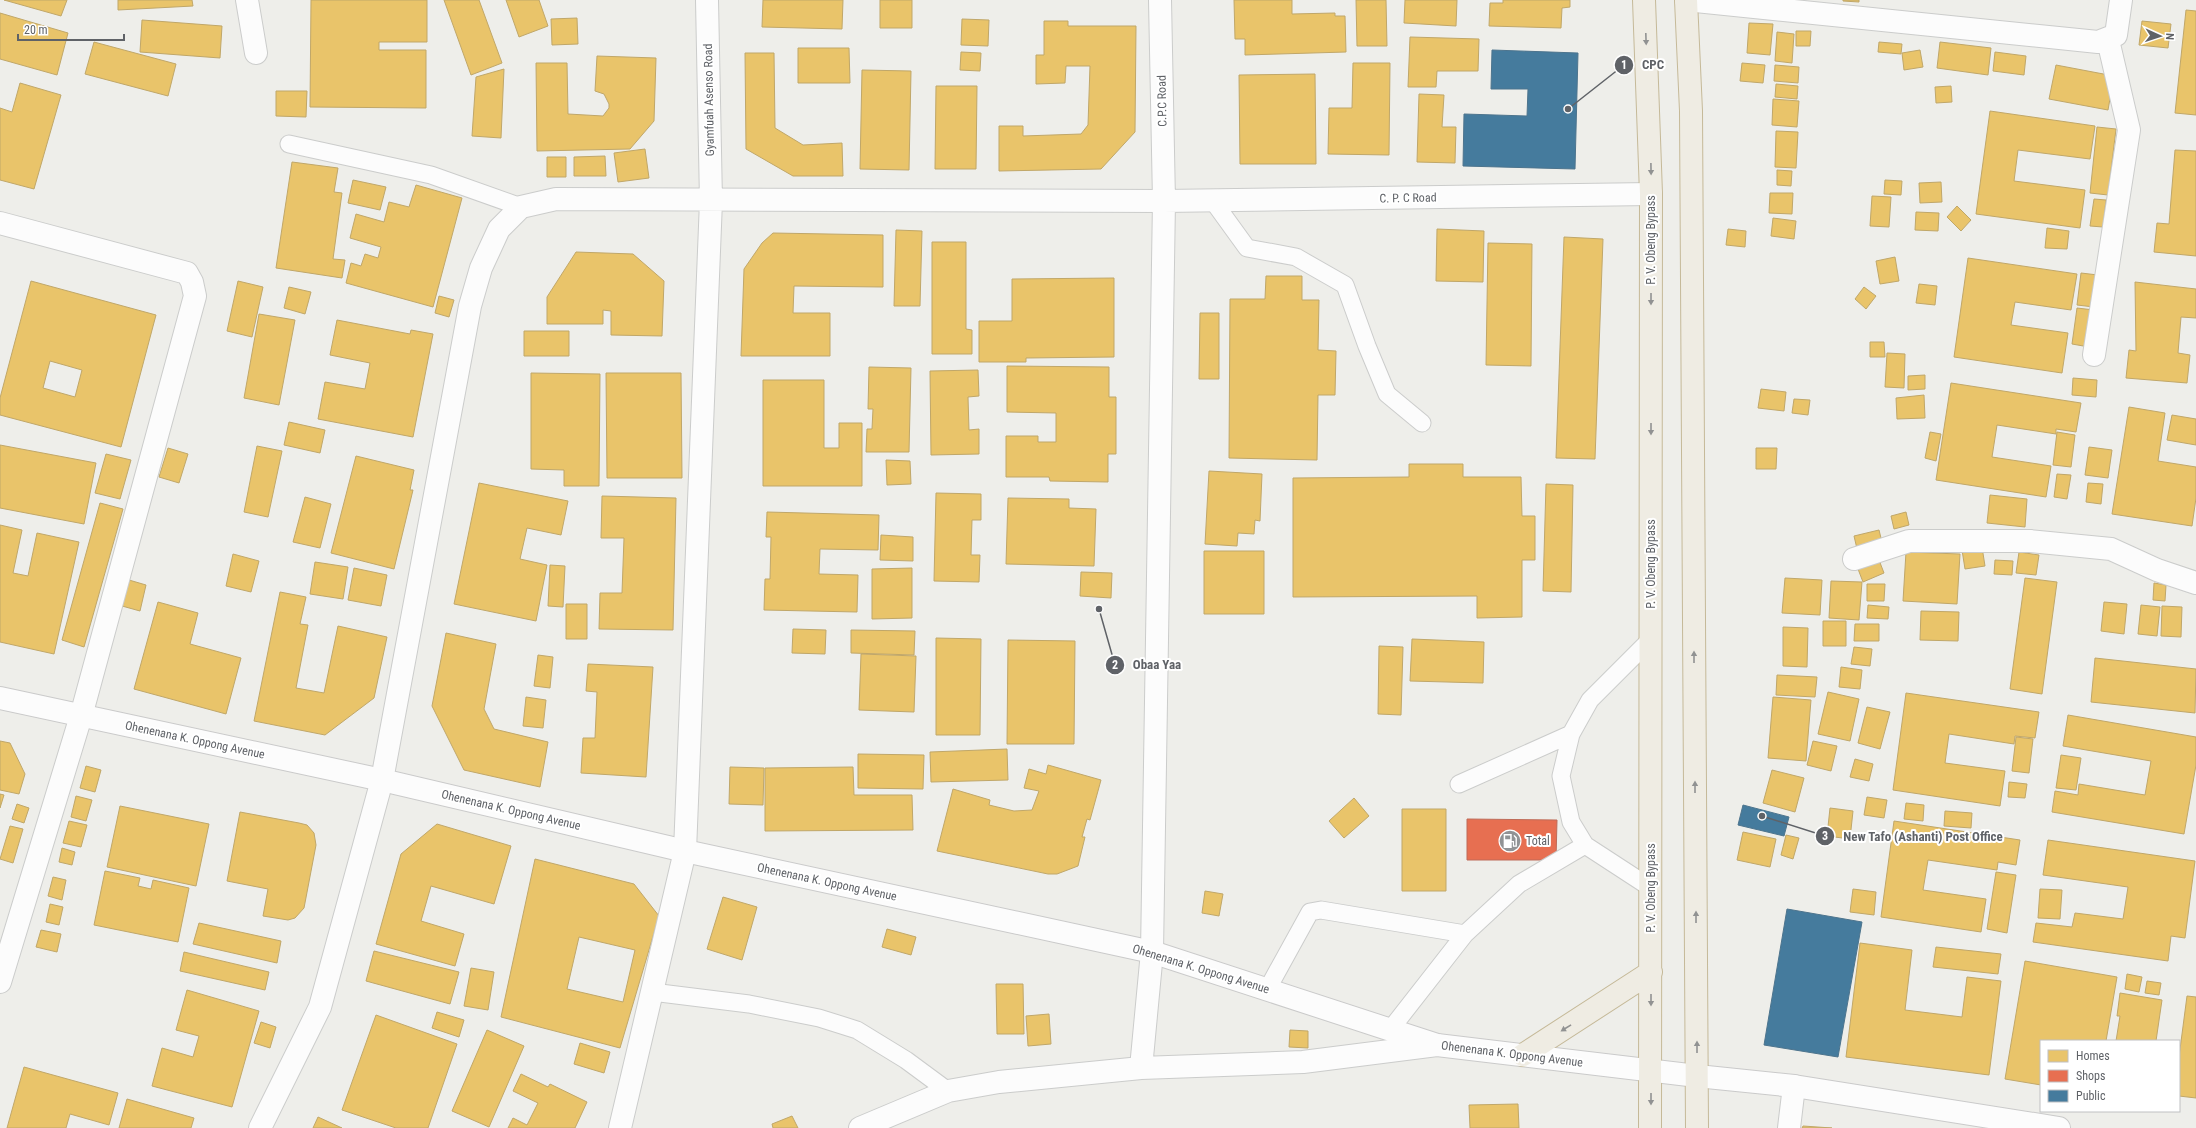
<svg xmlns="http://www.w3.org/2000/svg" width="2196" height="1128" viewBox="0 0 2196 1128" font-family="'Roboto Condensed',sans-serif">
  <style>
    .homes { fill: #e9c46a; stroke: #c0a769; fill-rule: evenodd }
    .shops { fill: #e76f51; stroke: #be6b58 }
    .public { fill: #457b9d; stroke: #4d748d }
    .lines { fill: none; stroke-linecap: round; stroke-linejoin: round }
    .lane-casing { stroke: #cbcccb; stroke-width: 19 }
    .street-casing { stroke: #cbcccb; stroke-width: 24 }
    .secondary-casing { stroke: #cacaca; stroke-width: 24 }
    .highway-casing { stroke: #c5b998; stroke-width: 24 }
    .lane { stroke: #fcfcfc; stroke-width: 17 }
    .street { stroke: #fcfcfc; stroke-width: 22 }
    .secondary { stroke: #fcfcfc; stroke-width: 22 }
    .highway { stroke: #efece3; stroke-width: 22 }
    .oneway { fill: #919292 }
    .labels { text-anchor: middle; stroke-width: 4; stroke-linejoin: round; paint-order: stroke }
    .street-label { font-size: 12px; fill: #5f6267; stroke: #fff }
    .poi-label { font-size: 12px; fill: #5f6267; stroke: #fff; text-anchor: start }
    .leader { fill: none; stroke: #5f6267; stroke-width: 1.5 }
    .callout-dot { fill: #5f6267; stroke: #fff; stroke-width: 1.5 }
    .mark-label { font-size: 12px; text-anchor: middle; font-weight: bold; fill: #fff }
    .callout-label { font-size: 13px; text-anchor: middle; font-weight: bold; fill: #5f6267; stroke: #fff; stroke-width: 4; stroke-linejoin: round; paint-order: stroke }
  </style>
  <rect width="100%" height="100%" fill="#eeeeea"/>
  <path class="homes" d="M4 0H67L61 16Z
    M118 0H192L193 6 118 10Z
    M311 0H427V42H379V50H426V108L310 107Z
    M444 0H479L502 63 471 75Z
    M506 0H539L548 26 519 37Z
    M763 0H843L842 29 762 27Z
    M880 0H912V28H880Z
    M1234 0H1292V14L1335 13V16H1345L1346 52 1245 55V39H1235Z
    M1356 0H1386L1387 46H1357Z
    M1405 0H1457L1456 26 1404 23Z
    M1503 0H1570V7L1562 8 1561 28 1489 26 1490 3H1503Z
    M1843 0H1859V2L1843 1Z
    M2186 10 2196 11V115L2175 113Z
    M0 13 68 33 57 75 0 59Z
    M577 18 578 44 552 45 551 19Z
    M962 19 989 20 988 46 961 45Z
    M142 20 222 26 220 58 140 52Z
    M1044 21H1068V26H1136L1135 132 1101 169 999 171V126H1023V136L1081 134 1088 125 1090 66H1066L1065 83 1036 84V55H1044Z
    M2142 21 2171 24 2168 48 2139 45Z
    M1749 23 1773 24 1770 55 1747 53Z
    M1796 31H1811L1810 46H1796Z
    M1777 32 1794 34 1792 63 1775 61Z
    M1410 37 1479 39 1478 71H1437L1436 87H1408Z
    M94 42 176 64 168 96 85 74Z
    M1879 42 1902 44 1901 54 1878 52Z
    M1940 42 1991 48 1988 75 1937 68Z
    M798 48H849L850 83H798Z
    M1920 50 1923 67 1904 70 1902 53Z
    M961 52 981 53 980 71 960 70Z
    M1995 52 2026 56 2024 75 1993 71Z
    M745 53H774L775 128 803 145 842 143 843 176H793L746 149Z
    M597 56 656 58 654 121 630 149 537 151 536 63H567L568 114 603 116 609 108V104L604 94 595 91Z
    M1353 63H1390L1389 155 1328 154 1329 108H1352Z
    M1742 63 1765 65 1763 83 1740 81Z
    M1775 65 1799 67 1798 83 1774 81Z
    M2056 65 2114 76 2108 110 2049 99Z
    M504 69 501 138 472 136 476 77Z
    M862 70 911 71 909 170 860 169Z
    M1315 74 1316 164H1240L1239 75Z
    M20 83 61 95 34 189 0 180V108L12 112Z
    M1776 84 1798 86 1797 99 1775 97Z
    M936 86H977L976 169H935Z
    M1951 86 1952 102 1936 103 1935 87Z
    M276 91H307L306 117 276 116Z
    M1419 94 1444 95 1442 127H1456L1455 163 1417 162Z
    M1773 99 1799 101 1797 127 1772 125Z
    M1990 111 2095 126 2090 159 2018 150 2014 181 2085 190 2080 228 1976 214Z
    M2097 127 2116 129 2108 195 2090 193Z
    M1776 131 1798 132 1796 168 1775 167Z
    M645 149 649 178 618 182 614 153Z
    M2175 150 2196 151V256L2154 252 2157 223 2169 224Z
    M605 156 606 176H574V157Z
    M547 157H566V177H547Z
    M292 162 338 168 334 192 342 193 333 259 345 260 342 278 276 268Z
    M1777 170 1792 171 1791 186 1777 185Z
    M353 180 386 187 380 210 348 203Z
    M1885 180 1902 181 1901 195 1884 194Z
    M1941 182 1942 202 1920 203 1919 183Z
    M416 185 462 198 433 307 346 283 351 263 361 266 365 254 378 258 381 247 350 238 356 214 384 222 389 202 409 207Z
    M1770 193H1793L1792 214 1769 213Z
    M1872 196 1891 197 1889 227 1870 226Z
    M2094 199 2106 200 2103 227 2090 226Z
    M1957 206 1971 220 1961 231 1947 217Z
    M1916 212 1939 213 1938 231 1915 230Z
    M1773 218 1796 221 1794 239 1771 236Z
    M2047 228 2069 231 2067 249 2045 248Z
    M1437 229 1484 231 1483 282 1436 281Z
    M1728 229 1746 231 1745 247 1726 245Z
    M896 230 922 231 920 306H894Z
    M773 233 883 235V287L794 286 793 313H830V356H741L744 269 762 243Z
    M1564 237 1603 239 1595 459 1556 458Z
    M932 242H966V329L972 330V354H932Z
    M1488 243 1532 244 1531 366 1486 365Z
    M576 252 633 254 664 281 662 336 611 335V311L603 310V324H547V297Z
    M1895 257 1899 281 1880 284 1876 261Z
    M1968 258 2077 274 2071 310 2015 302 2011 325 2068 333 2062 373 1954 357Z
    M2081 273 2098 275 2094 307 2077 305Z
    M1266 276H1302V300H1319L1318 350 1336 351 1335 395H1318L1317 460 1229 458 1230 299H1265Z
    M1114 278V357L1026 358V362H979V321H1012V279Z
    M31 281 156 315 121 447 0 415V398ZM50 361 82 370 75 397 43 388Z
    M238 281 263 287 252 337 227 331Z
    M2135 282 2196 289V318L2181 317 2178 353 2190 355 2187 383 2126 378 2129 350 2136 351Z
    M1919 284 1937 286 1935 305 1916 303Z
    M289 287 311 292 305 314 284 308Z
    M1864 287 1876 296 1866 309 1855 299Z
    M439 296 454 300 449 317 435 313Z
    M2077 308 2094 310 2089 347 2072 344Z
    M1200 313H1219V379H1199Z
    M259 314 295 320 279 405 244 398Z
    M337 320 410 334 411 330 433 334 413 437 318 419 325 382 365 389 370 363 330 355Z
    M524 331H569V356H524Z
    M1870 342H1884L1885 357H1870Z
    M1887 353 1905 354 1904 388 1885 387Z
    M1007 366 1109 367V397H1116V454H1108V482L1050 481 1049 477H1006V436H1038V442H1056V413L1007 412Z
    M869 367 911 368 909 452H866L867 429H872L873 409H868Z
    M978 370 979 396 968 397 969 430 979 429V454L931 455 930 371Z
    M531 373 600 374 599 486H564V470L531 469Z
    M606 373H681L682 478H607Z
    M1925 375V389L1908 390V376Z
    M2073 378 2097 380 2096 397 2072 395Z
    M763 380H824V448H839V423H862V486H763Z
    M1951 383 2081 403 2076 432 2056 429V434L1997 425 1992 457 2051 466 2046 497 1936 480Z
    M1761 389 1786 392 1784 411 1758 408Z
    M1924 395 1925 418 1897 419 1896 398Z
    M1794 399 1810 400 1808 415 1792 413Z
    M2129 407 2165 413 2158 461 2196 467V498L2192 526 2112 514Z
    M2172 415 2196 419V445L2167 440Z
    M289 422 325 430 320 453 284 445Z
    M1930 432 1941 434 1936 461 1925 458Z
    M2057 432 2075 435 2071 467 2053 465Z
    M0 445 96 463 84 524 0 508Z
    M257 446 282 451 268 517 244 512Z
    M2089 447 2112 450 2108 478 2085 475Z
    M168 448 188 454 179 483 159 477Z
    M1756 448H1777L1776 469H1756Z
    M106 454 131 460 120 499 95 493Z
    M356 456 414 470 410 490H413L394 569 331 553Z
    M886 460 910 461 911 484 887 485Z
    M1409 464H1463V477H1521L1522 516H1535V560H1522V617L1477 618V596L1293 597V478L1409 477Z
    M1209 471 1262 474 1260 521 1255 520 1254 534 1238 533 1237 546 1205 544Z
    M2057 474 2071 475 2067 499 2054 497Z
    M479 483 568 501 561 535 527 528 520 559 547 565 536 621 454 604Z
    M2088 483 2103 484 2101 504 2086 502Z
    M1546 484 1573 485 1571 592 1543 591Z
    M936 493 981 494V520H972L971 555H980L979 582 934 581Z
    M1990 495 2027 499 2025 527 1987 523Z
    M602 496 676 498 673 630 599 629 600 593H622L624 538H601Z
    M305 497 331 504 320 548 293 542Z
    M1008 498 1069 499V508L1096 509 1094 566 1006 564Z
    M100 503 123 509 84 647 62 640Z
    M767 512 879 515 878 550 820 549 819 574 858 575 857 612 764 610 765 579H770L771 537H766Z
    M1906 512 1909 525 1894 529 1891 516Z
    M0 525 22 530 13 573 28 576 37 533 79 542 54 654 0 642Z
    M1879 530 1883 546 1858 553 1854 536Z
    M881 535 913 537V561L880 560Z
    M1982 547 1985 566 1965 569 1962 550Z
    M1204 551H1264V614H1204Z
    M1906 552 1960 554 1957 604 1903 601Z
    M2019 552 2039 555 2036 575 2016 573Z
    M233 554 259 561 251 592 226 586Z
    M1879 560 1884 573 1863 582 1858 569Z
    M1995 560 2013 561 2012 575 1994 574Z
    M315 562 348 567 343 599 310 594Z
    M550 565 565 566 563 607 548 606Z
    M354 568 387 575 381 606 348 600Z
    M912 568V618L872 619V569Z
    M1081 572 1112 573 1111 598 1080 596Z
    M1785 578 1822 580 1820 615 1782 613Z
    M2025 578 2057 582 2042 694 2010 689Z
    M129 580 146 585 140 611 122 606Z
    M1831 581 1862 582 1859 620 1829 618Z
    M2154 583 2166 585 2165 601 2153 600Z
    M1867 584H1885L1884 601H1867Z
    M280 592 306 597 300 624 308 625 296 688 324 693 338 626 387 637 374 698 325 735 254 721Z
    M158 602 198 613 190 644 241 658 226 714 134 689Z
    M2104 602 2127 604 2124 634 2101 631Z
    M566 604H587V639H566Z
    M1868 605 1889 607 1888 619 1867 618Z
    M2141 605 2160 607 2157 636 2138 634Z
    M2162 606 2182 607 2181 637 2161 636Z
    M1921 611 1959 612 1958 641 1920 640Z
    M1823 621H1846V646H1823Z
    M1855 624H1879V641H1854Z
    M1783 627 1808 628 1807 667 1783 666Z
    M793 629 826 630 825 654 792 653Z
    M851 630 915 631 914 655 851 653Z
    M446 633 496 644 484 709 494 729 548 742 540 787 464 770 432 706Z
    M936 638 981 639 980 735H936Z
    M1412 639 1484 642 1483 683 1410 681Z
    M1008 640 1075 641 1074 744H1007Z
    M1379 646 1403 647 1401 715 1378 714Z
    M1854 647 1872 649 1870 666 1851 664Z
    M861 654 916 656 914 712 859 710Z
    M538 655 553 657 550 688 534 686Z
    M2095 658 2196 669 2195 713 2091 702Z
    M588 664 653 667 646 777 581 773 583 738H595L597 692 586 691Z
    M1841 667 1862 670 1860 689 1839 687Z
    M1777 675 1817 677 1815 697 1776 695Z
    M1828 692 1859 699 1850 741 1818 734Z
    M1906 693 2039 712 2035 738 2015 736 2014 744 1949 734 1945 763 2005 771 2000 806 1893 790Z
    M526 697 546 700 543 728 523 726Z
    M1773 697 1811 700 1806 761 1768 758Z
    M1867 707 1890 712 1880 749 1858 743Z
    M2068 715 2196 737V765L2184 834 2052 812 2055 791 2078 795 2079 784 2145 795 2151 761 2063 746Z
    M2016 737 2033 739 2029 773 2012 771Z
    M0 741 10 743 25 774 19 794 0 790Z
    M1813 741 1837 746 1831 771 1807 765Z
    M1007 749 1008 780 931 782 930 752Z
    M858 754 924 755 923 789 858 788Z
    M2061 755 2081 758 2076 790 2056 788Z
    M1855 759 1873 764 1869 781 1850 777Z
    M1048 765 1101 780 1090 820 1087 819 1082 837H1085L1078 866 1057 874H1048L937 851 953 789 990 800 989 805 1014 811 1032 810 1039 791 1024 788 1029 769 1046 774Z
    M86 766 101 770 95 792 80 788Z
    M730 767 764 768 763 805 729 804Z
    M853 767 854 795H912L913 830 765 831V768Z
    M1772 770 1804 778 1795 812 1763 803Z
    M2009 782 2027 784 2025 798 2008 797Z
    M0 794 4 795 0 808Z
    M76 796 92 800 86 821 71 817Z
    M1867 797 1887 800 1884 818 1864 815Z
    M1354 798 1369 816 1344 838 1329 821Z
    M1906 803 1924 805 1923 821 1904 819Z
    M17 804 29 808 24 823 12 819Z
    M120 806 209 824 196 886 107 867Z
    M1830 808 1853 811 1850 839 1827 836Z
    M1402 809H1446V891H1402Z
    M1945 811 1972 813 1971 828 1944 826Z
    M240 812 299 823 307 825 314 833 316 845 304 908 295 918 288 920 263 916 268 889 227 881Z
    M69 821 87 825 81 847 63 843Z
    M1894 821 2020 840 2016 865 1998 862 1997 870 1928 860 1923 890 1986 899 1981 932 1881 917Z
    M437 824 511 846 494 904 431 886 421 921 464 934 455 966 376 944 401 854Z
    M10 826 23 829 13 863 0 859Z
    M1743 832 1776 839 1770 867 1737 860Z
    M1786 835 1799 838 1793 859 1781 855Z
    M2048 840 2195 861 2185 938 2171 936 2168 961 2033 942 2036 923 2072 927 2075 913 2123 919 2128 887 2043 875Z
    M62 848 75 852 72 865 59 862Z
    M535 859 634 884 659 916 620 1048 501 1017ZM579 937 635 950 623 1002 567 989Z
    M105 871 140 878 138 886 151 889 153 880 189 888 178 942 94 925Z
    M1996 872 2016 875 2007 933 1987 929Z
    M53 877 66 880 62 900 48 896Z
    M1853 889 1876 892 1874 915 1850 912Z
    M2040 889 2062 890 2060 919 2038 918Z
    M1205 891 1223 894 1219 916 1202 913Z
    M723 897 757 907 742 960 707 949Z
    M50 904 63 907 59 925 46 922Z
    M199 923 281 941 277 963 193 944Z
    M887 929 916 937 911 955 882 947Z
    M41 930 61 934 57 952 36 947Z
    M1860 943 1912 950 1905 1010 1962 1017 1967 977 2001 981 1989 1075 1846 1057Z
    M1936 947 2001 954 1998 974 1933 967Z
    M374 951 459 972 450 1004 366 981Z
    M184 952 269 972 265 990 180 971Z
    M2025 961 2117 977 2106 1041H2041V1085L2005 1079Z
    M471 968 494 972 488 1010 464 1006Z
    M2127 974 2142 977 2139 992 2125 989Z
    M2147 981 2161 983 2159 995 2145 993Z
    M996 984H1023L1024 1034H997Z
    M187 990 259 1011 232 1107 152 1086 162 1048 193 1057 199 1036 176 1030Z
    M2120 993 2162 1000 2156 1041H2116L2120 1016H2117Z
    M2187 996 2196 997V1098L2179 1096V1057Z
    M437 1012 464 1020 459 1037 432 1028Z
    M1049 1014 1051 1044 1028 1046 1026 1016Z
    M376 1015 457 1044 428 1128H396L342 1110Z
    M261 1022 276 1027 270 1048 254 1043Z
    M487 1030 524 1046 489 1127 452 1111Z
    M1290 1030 1308 1031V1048L1289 1047Z
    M580 1043 610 1052 604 1073 574 1064Z
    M24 1067 118 1093 109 1125 70 1114 66 1128H7Z
    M521 1074 548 1087 550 1084 587 1102 575 1128H508L513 1118 527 1125 538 1103 513 1091Z
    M127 1099 194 1118 191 1128H119Z
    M1518 1104 1519 1128H1470L1469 1105Z
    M792 1116 798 1128H773L772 1124Z
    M318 1117 342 1128H313Z
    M1803 1126 1832 1128H1802Z"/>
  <path class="shops" d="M1467 819 1557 820 1556 860H1467Z"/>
  <path class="public" d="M1492 50 1578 53 1575 169 1463 166 1464 114 1527 116 1528 89H1491Z
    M1743 805 1789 817 1784 836 1738 825Z
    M1787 909 1862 922 1838 1057 1764 1045Z"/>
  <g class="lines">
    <g class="lane-casing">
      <path id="lane" d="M289 144 431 175 521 207
        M1213 201 1247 248 1296 257 1345 285 1367 346 1387 394 1422 423
        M1459 784 1571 734
        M1651 888 1585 845 1571 822 1561 776 1571 734 1590 700 1651 639
        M1267 990 1310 912 1321 910 1465 934
        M652 992 749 1004 819 1018 857 1030 906 1060 948 1091
        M1390 1030 1465 934 1519 884 1585 845"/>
    </g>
    <g class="street-casing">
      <path id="street" d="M247 0 256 53
        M1686 0 2098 42 2116 35 2121 0
        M0 223 187 273 192 282 195 296 81 716 0 982
        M2094 355 2129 130 2108 40
        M1854 559 1909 541H2030L2111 549 2157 570 2196 583
        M1141 1068 1152 952 1164 201 1160 0
        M260 1128 320 1007 382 780 470 306 481 268 499 229 521 207 556 199 1164 201 1651 194
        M620 1128 685 851 711 201 707 0
        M860 1128 948 1091 999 1082 1141 1068 1303 1062 1437 1045
        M1789 1128 1794 1086"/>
    </g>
    <g class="secondary-casing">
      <path id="secondary" d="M0 698 382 780 685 851 1152 952 1437 1045 1697 1076 1794 1086 2059 1128"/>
    </g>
    <g class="highway-casing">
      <path id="highway" d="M1644 0 1651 194 1650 1128
        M1686 0 1691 111 1697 1128
        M1523 1055 1651 972"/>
    </g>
    <use href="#lane" class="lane"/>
    <use href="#street" class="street"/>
    <use href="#secondary" class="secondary"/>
    <use href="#highway" class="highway"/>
  </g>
  <defs><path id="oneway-solid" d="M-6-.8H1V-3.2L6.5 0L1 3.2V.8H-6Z"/></defs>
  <g class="oneway">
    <use href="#oneway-solid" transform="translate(1646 39) rotate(88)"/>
    <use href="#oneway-solid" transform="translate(1651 169) rotate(89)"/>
    <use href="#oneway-solid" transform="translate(1651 299) rotate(90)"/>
    <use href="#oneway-solid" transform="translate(1651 429) rotate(90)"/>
    <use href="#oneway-solid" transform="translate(1694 657) rotate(-90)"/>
    <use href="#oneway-solid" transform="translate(1695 787) rotate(-90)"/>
    <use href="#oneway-solid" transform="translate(1696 917) rotate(-90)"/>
    <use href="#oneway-solid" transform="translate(1651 1000) rotate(90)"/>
    <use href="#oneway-solid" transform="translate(1566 1028) rotate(148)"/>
    <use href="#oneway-solid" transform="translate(1697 1047) rotate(-90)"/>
    <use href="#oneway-solid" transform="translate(1651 1099) rotate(90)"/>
  </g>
  <defs>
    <g id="fuel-disc" transform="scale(1.15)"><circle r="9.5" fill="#919395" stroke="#fff"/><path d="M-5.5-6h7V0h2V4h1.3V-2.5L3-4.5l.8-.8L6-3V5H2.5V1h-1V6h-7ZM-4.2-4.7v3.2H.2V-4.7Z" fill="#fff"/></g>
  </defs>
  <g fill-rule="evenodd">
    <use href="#fuel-disc" x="1510" y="841"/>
  </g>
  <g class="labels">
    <g class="street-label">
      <text transform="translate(709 100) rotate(-91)" y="4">Gyamfuah Asenso Road</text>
      <text transform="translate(1162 101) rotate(-91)" y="4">C.P.C Road</text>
      <text transform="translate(1408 198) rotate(-1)" y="4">C. P. C Road</text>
      <text transform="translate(1651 240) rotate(-90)" y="4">P. V. Obeng Bypass</text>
      <text transform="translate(1651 564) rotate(-90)" y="4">P. V. Obeng Bypass</text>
      <text transform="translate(195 740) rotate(12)" y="4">Ohenenana K. Oppong Avenue</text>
      <text transform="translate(511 810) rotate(13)" y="4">Ohenenana K. Oppong Avenue</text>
      <text transform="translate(827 882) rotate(12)" y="4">Ohenenana K. Oppong Avenue</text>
      <text transform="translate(1651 888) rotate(-90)" y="4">P. V. Obeng Bypass</text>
      <text transform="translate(1201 969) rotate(17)" y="4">Ohenenana K. Oppong Avenue</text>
      <text transform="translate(1512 1054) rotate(7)" y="4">Ohenenana K. Oppong Avenue</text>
    </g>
    <g class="poi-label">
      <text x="1526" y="845">Total</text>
    </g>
  </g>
  <path class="leader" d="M1568 109L1624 65M1099 609L1115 665M1762 816L1825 836"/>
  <g class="callout-dot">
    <circle cx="1568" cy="109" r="4"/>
    <circle cx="1099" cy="609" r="4"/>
    <circle cx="1762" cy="816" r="4"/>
    <circle cx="1624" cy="65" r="10"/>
    <circle cx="1115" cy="665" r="10"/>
    <circle cx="1825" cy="836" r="10"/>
  </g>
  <g class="mark-label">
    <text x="1624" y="69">1</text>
    <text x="1115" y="669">2</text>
    <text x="1825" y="840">3</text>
  </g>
  <g class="callout-label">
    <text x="1653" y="69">CPC</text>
    <text x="1157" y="669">Obaa Yaa</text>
    <text x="1923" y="841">New Tafo (Ashanti) Post Office</text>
  </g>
  <rect x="2040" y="1040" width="140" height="72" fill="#ffffff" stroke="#bfc0c2"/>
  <rect x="2048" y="1050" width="20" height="12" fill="#e9c46a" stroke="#bfc0c2"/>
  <text x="2076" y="1060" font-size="12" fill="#5f6267">Homes</text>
  <rect x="2048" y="1070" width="20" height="12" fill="#e76f51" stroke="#bfc0c2"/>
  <text x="2076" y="1080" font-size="12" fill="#5f6267">Shops</text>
  <rect x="2048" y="1090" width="20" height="12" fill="#457b9d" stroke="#bfc0c2"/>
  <text x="2076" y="1100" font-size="12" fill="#5f6267">Public</text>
  <g transform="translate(2160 36) rotate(93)" stroke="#ffffff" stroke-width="3" paint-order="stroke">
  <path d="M0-3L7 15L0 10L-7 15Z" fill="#5f6267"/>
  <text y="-6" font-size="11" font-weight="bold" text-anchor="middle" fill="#5f6267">N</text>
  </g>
  <path d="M18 34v6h106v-6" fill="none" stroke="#5f6267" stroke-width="2"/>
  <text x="24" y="34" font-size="12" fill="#5f6267" stroke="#ffffff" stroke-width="3" paint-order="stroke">20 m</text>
</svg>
